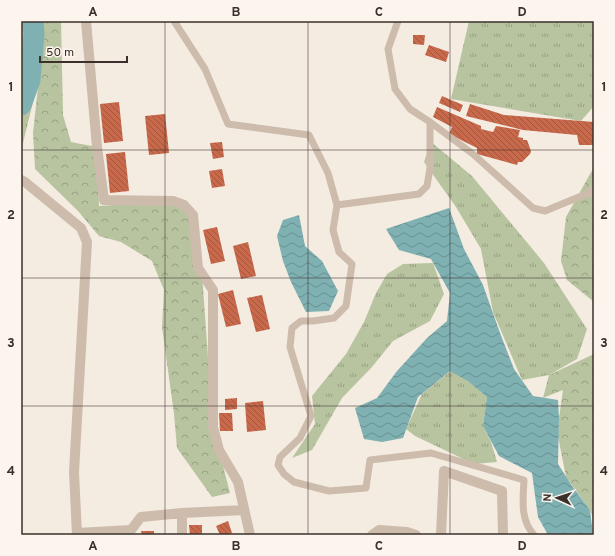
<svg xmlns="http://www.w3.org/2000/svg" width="615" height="556" viewBox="0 0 615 556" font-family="Overpass,sans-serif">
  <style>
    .grass { fill: url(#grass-tufts) }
    .forest { fill: url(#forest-crowns) }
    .water { fill: url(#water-waves) }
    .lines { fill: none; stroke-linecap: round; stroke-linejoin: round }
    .river { stroke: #7fb0b2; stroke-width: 21 }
    .building { fill: url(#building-back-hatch) }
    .service { stroke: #cdbbac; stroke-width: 7 }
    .minor { stroke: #cdbbac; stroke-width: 10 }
    .grid { fill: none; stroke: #3b302b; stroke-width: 1; stroke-opacity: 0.55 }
    .neatline { fill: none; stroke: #3b302b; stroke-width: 1.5 }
    .grid-label { font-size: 13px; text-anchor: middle; font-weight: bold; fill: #3b302b }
  </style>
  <defs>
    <pattern id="grass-tufts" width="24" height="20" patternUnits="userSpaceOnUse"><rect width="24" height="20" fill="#b8c4a0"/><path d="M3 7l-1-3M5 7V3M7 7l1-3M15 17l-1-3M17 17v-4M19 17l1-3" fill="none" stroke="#97a083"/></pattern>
    <pattern id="forest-crowns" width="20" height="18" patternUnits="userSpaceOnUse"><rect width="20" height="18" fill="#b8c4a0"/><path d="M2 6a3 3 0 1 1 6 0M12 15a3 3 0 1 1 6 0" fill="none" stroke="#97a083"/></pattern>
    <pattern id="water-waves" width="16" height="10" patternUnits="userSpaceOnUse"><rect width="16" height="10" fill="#7fb0b2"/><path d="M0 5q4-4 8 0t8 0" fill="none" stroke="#699091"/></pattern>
    <pattern id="building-back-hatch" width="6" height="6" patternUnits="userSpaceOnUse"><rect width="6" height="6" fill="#c8694b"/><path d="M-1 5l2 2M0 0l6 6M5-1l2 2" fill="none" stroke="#a4573f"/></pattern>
  </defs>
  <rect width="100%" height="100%" fill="#f4ebe1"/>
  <path class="grass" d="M21 21H46L35 94 21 151Z
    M469 21H594V106L581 121 451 99Z
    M431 142 472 176 544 263 587 329 577 359 549 375 522 380 493 312 481 249 456 207 424 162Z
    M433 263 444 294 430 321 393 341 372 367 342 398 312 450 292 458 315 424 312 396 346 354 364 322 376 293 387 274 403 264Z
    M454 368 487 397 483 426 491 442 497 462 474 464 415 436 406 429 422 394Z"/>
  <path class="forest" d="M43 21H61L63 115 71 142 97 147 99 206 173 201 193 215 202 274 213 427 230 493 212 497 177 448 174 414 162 327 164 290 152 261 121 242 99 236 78 211 35 169 33 133 44 32Z
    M594 167V302L567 280 561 261 566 217Z
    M594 354V520L590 510 566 477 558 436 559 418 563 390 543 398 549 375Z"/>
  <path class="water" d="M449 208 464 249 483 285 500 333 514 369 533 396 558 400 559 418 558 464 572 486 590 510 593 535H548L538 517 532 473 499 456 483 426 487 397 468 381 450 371 418 397 403 438 382 442 364 439 355 408 377 398 397 371 427 338 447 321 450 293 431 259 399 250 386 229Z
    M299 215 305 246 322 261 338 291 329 311 306 312 291 282 283 261 277 236 283 220Z"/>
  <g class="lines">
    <path class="river" d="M21 105 30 80 34 34 33 21"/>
  </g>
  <path class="building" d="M413 35H425L424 45 413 44Z
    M429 45 449 52 446 62 425 55Z
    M442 96 463 105 460 112 439 103Z
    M119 102 123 141 104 143 100 104Z
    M470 104 504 115 594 122V145H579L577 135 523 130 466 116Z
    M437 107 481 126V129L493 132 496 126 520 130 518 137 523 138V140H527L531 151 530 154 522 162H518L517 165 477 154V148L449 134 452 127 433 117Z
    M165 114 169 153 149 155 145 116Z
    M222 142 224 157 213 159 210 143Z
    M125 152 129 191 110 193 106 154Z
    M222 169 225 186 212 188 209 171Z
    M217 227 225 261 211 264 203 230Z
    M248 242 256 276 241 279 233 246Z
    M233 290 241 324 226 327 218 294Z
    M262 295 270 329 256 332 247 298Z
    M237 398V409L225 410V399Z
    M263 401 266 430 247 432 245 403Z
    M219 413H232L233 431H220Z
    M228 521 232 533 228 535H220L216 526Z
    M189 525H202V535H190Z
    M141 531H154V535H142Z"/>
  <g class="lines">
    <path class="service" d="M174 21 205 69 228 124 309 135 328 173 337 205 333 230 339 252 352 264 346 306 334 318 313 321H301L292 328 290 347 311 416 300 438 280 457 278 465 284 474 294 482 329 491 366 488 370 460 431 453 524 480C523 499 520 520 534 535
      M398 21 388 49 395 89 410 109 430 122 473 154 533 208 545 211 591 192
      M337 205 419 194 427 186 430 168V122"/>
    <path class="minor" d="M86 21 97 147 104 200 173 201 184 205 193 215 198 268 213 290V427L219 450 238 482 250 535
      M21 180 25 182 81 228 87 242 74 472 77 535
      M591 192 594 190
      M77 533 131 530 141 517 182 513 244 510
      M182 535V513
      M372 535 379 530 407 532 416 535
      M441 535 444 471 502 491 503 535"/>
  </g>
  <path class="grid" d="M165 21V535M308 21V535M450 21V535M21 150H594M21 278H594M21 406H594"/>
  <rect width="615" height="556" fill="none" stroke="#fbf5ee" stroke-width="44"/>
  <g transform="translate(557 498) rotate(273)" stroke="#fbf5ee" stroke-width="3" paint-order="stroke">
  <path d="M0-3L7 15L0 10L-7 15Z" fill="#3b302b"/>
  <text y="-6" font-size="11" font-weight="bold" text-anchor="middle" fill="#3b302b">N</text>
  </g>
  <path d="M40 56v6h87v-6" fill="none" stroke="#3b302b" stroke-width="2"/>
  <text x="46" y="56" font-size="12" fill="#3b302b" stroke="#fbf5ee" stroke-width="3" paint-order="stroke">50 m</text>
  <rect x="22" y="22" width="571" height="512" class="neatline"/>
  <g class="grid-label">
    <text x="93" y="16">A</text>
    <text x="236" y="16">B</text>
    <text x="379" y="16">C</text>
    <text x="522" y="16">D</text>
    <text x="11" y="91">1</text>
    <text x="604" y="91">1</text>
    <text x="11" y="219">2</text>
    <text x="604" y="219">2</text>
    <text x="11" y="347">3</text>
    <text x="604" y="347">3</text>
    <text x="11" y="475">4</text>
    <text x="604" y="475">4</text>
    <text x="93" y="550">A</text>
    <text x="236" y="550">B</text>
    <text x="379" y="550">C</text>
    <text x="522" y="550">D</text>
  </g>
</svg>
